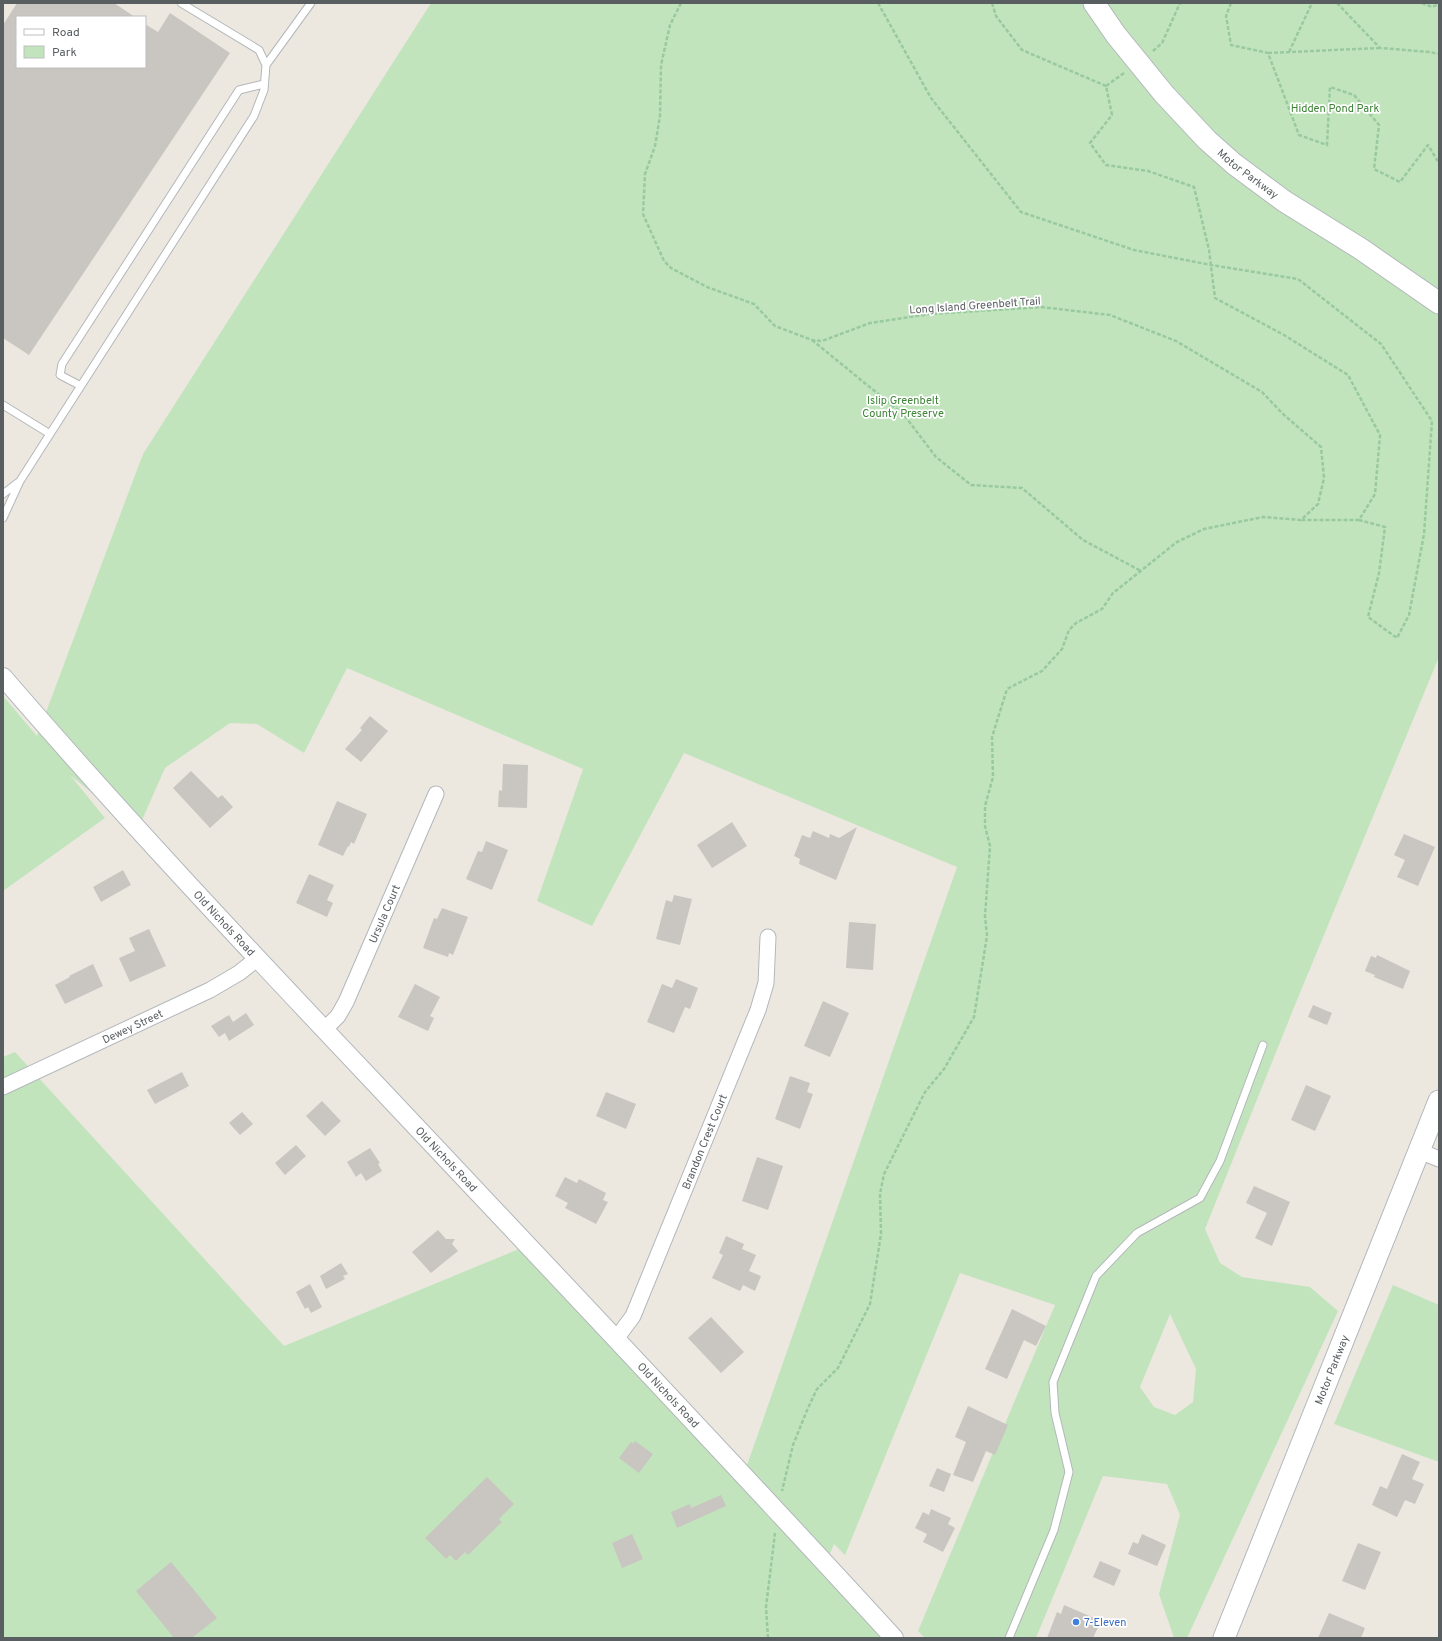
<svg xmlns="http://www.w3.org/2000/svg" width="1442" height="1641" viewBox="0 0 1442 1641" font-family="Overpass,sans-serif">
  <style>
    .green { fill: #c2e4bd; fill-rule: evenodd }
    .building { fill: #c9c5c0 }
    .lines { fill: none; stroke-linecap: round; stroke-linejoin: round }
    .service-casing { stroke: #b3b7bb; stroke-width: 9 }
    .minor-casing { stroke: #b3b7bb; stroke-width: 17 }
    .tertiary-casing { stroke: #b3b7bb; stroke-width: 20 }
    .secondary-casing { stroke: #b2b7bb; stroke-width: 23 }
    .path { stroke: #99c99f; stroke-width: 2.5; stroke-dasharray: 4 2; stroke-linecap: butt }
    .service { stroke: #fff; stroke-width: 7 }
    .minor { stroke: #fff; stroke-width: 15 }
    .tertiary { stroke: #fff; stroke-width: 18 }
    .secondary { stroke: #fff; stroke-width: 21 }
    .shop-dot { fill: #3f7fe0; stroke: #fff; stroke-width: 1.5 }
    .labels { text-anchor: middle; stroke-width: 3.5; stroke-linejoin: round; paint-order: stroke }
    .park-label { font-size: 11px; fill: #3d8436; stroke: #fff }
    .street-label { font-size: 11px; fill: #595e61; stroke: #fff }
    .shop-label { font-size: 11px; fill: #366cbe; stroke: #fff; text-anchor: start }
  </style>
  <rect width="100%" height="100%" fill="#ece8e0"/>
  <path class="green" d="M431 3H1439V657L1295 1005 1205 1229 1220 1263 1242 1277 1310 1287 1338 1311 1187 1638H1174L1159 1594 1180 1515 1167 1484 1103 1476 1036 1638H925L918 1631 1055 1305 960 1273 845 1555 834 1544 829 1556 905 1638H3V1057L15 1052 284 1346 536 1242 746 1468 957 867 684 753 592 926 537 901 583 769 347 668 304 753 257 724 230 723 165 768 135 836 102 801 70 775 105 818 3 891V696L37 736 143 454ZM1170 1314 1196 1369 1193 1402 1175 1415 1154 1407 1140 1387Z
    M1393 1285 1439 1305V1462L1334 1424Z"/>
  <path class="building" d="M17 3H114L135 17H17V67H145V24L158 32 170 13 230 53 29 355 3 338V25Z
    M370 716 388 731 361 762 345 749 362 730 360 728Z
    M503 764 528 765 527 808 498 807 499 790 502 791Z
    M191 771 218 798 222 795 233 807 210 828 173 788Z
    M337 801 367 814 354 844 351 842 349 847 348 846 343 856 318 845Z
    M732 822 747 846 712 868 697 845Z
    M857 827 836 880 799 864 800 859 794 856 802 835 810 838 813 831 829 838 830 834 839 838Z
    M1404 834 1435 847 1418 886 1397 877 1405 860 1394 855Z
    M486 841 508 850 492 890 466 879 478 851 482 852Z
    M123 870 131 885 101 902 93 887Z
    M309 874 334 885 327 900 333 903 327 917 296 903Z
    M674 895 692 899 680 945 656 939 666 900 672 902Z
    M442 908 468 917 453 955 449 953 448 957 423 948 434 918 437 919Z
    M849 922 876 924 873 970 846 968Z
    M149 929 166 966 130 982 119 958 135 951 129 938Z
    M1377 955 1410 971 1403 989 1374 977 1375 975 1365 971 1371 956 1376 958Z
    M93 964 103 986 65 1004 55 985 70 977 69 976Z
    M676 979 698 988 690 1009 685 1007 674 1033 647 1022 662 984 672 988Z
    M415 984 440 997 430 1016 434 1018 428 1031 398 1017Z
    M823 1001 849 1013 830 1057 804 1046Z
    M1313 1005 1332 1013 1327 1025 1308 1017Z
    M246 1013 254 1025 229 1041 225 1033 219 1037 211 1026 229 1015 233 1022Z
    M182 1072 189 1086 155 1104 147 1090Z
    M790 1076 810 1083 807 1092 813 1094 800 1129 775 1119Z
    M1306 1085 1331 1096 1315 1131 1291 1120Z
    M606 1092 636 1104 626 1129 596 1116Z
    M322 1101 341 1121 325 1136 306 1116Z
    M242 1112 253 1124 240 1135 229 1123Z
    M296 1145 306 1156 285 1175 275 1163Z
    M370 1148 380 1163 378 1164 382 1171 366 1181 361 1173 356 1177 347 1162Z
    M757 1157 783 1166 768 1210 742 1201Z
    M565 1177 577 1183 579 1179 606 1193 603 1200 608 1202 596 1224 565 1208 568 1203 555 1196Z
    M1254 1186 1290 1202 1272 1246 1255 1238 1267 1213 1246 1203Z
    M438 1230 446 1239H455L452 1244 458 1251 431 1273 412 1252Z
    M726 1236 744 1244 742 1249 756 1255 749 1271 761 1276 755 1291 743 1285 740 1291 712 1278 723 1255 719 1253Z
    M341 1263 348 1274 343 1276 345 1279 326 1289 320 1276Z
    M310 1284 322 1307 311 1313 308 1307 305 1309 296 1292Z
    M1012 1309 1046 1326 1036 1346 1024 1340 1007 1379 985 1369Z
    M711 1317 744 1352 721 1373 688 1338Z
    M968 1406 1008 1425 995 1455 986 1451 973 1482 953 1475 966 1442 955 1437Z
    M635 1441 653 1454 639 1473 619 1458 631 1442 633 1444Z
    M1402 1454 1420 1462 1412 1479 1424 1484 1415 1504 1405 1500 1397 1517 1372 1505 1380 1486 1387 1489Z
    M937 1468 951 1474 944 1492 929 1486Z
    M487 1477 514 1504 499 1519 502 1522 468 1555 465 1552 456 1561 450 1555 446 1559 425 1538Z
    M721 1495 726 1506 677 1528 671 1512 690 1504 691 1508Z
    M931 1509 951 1518 948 1524 955 1528 943 1552 923 1542 927 1534 915 1528 923 1512 929 1515Z
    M632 1534 643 1559 622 1568 612 1543Z
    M1142 1534 1166 1545 1157 1566 1128 1554 1133 1542 1138 1544Z
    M1358 1543 1381 1552 1365 1590 1342 1581Z
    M1100 1561 1121 1570 1114 1586 1093 1577Z
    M171 1562 217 1618 192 1638H174L136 1591Z
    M1064 1605 1101 1621 1093 1638H1047L1057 1612 1061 1614Z
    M1329 1613 1365 1628 1361 1638H1318Z"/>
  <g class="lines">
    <g class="service-casing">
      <path id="service" d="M266 65 311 3
        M81 386 60 375 62 364 239 90 264 84
        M3 405 50 434 20 481 3 518
        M50 434 254 116 264 90 266 65 259 50 181 3
        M3 494 20 481
        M1009 1638 1054 1530 1069 1472 1055 1413 1053 1382 1096 1276 1137 1233 1200 1198 1220 1161 1263 1045"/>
    </g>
    <g class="minor-casing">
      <g id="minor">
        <path id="s1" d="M324 1030 338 1016 346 1002 436 794"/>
        <path id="s2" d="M3 1087 210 990 239 973 258 958"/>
        <path d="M1419 1151 1439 1159"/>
        <path id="s3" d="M616 1339 633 1316 758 1010 766 983 768 937"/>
      </g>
    </g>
    <g class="tertiary-casing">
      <g id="tertiary">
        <path id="s4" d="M3 677C122 815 247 948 372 1080 547 1266 722 1450 894 1638"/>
      </g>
    </g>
    <g class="secondary-casing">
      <g id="secondary">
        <path id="s5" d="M1094 3 1116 35 1164 94 1207 140 1234 164 1284 201 1361 249 1439 303"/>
        <path id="s6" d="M1224 1638 1439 1101"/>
      </g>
    </g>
    <path class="path" d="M681 3 670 25 661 65 660 116 655 146 645 174 643 214 664 261 671 268 707 287 754 304 775 326 812 340 822 341 870 323 930 314 1041 307 1110 315 1176 341 1262 392 1283 414 1321 447 1324 478 1318 504 1301 520 1263 517 1204 529 1177 542 1113 593 1102 609 1076 623 1069 630 1062 649 1042 671 1007 689 992 737 993 777 985 806V826L990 846 985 916 987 936 974 1017 944 1069 925 1092 884 1174 880 1194 881 1234 870 1304 838 1368 817 1389 808 1408 793 1445 782 1491
      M878 3 931 98 1021 212 1134 250 1211 265 1298 279 1381 344 1432 421 1424 534 1409 615 1397 638 1368 617 1379 573 1385 527 1359 520
      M992 3 996 16 1022 50 1106 86
      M1231 3 1226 16 1231 45 1268 53 1299 135 1327 145 1330 87 1354 95 1379 125 1374 169 1400 182 1428 145 1439 163
      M1337 3 1380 48 1430 52 1439 54
      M1422 3 1432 7 1439 4
      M1153 51 1162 43 1180 3
      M1289 52 1312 3
      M1268 53 1379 48
      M1124 73 1106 86 1112 115 1090 143 1106 165 1148 171 1194 187 1209 250 1215 298 1284 335 1348 375 1380 435 1375 494 1359 520H1302
      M812 340 904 415 936 457 971 485 1022 488 1083 540 1141 571
      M768 1638 766 1607 775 1533"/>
    <use href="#service" class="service"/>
    <use href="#minor" class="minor"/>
    <use href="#tertiary" class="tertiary"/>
    <use href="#secondary" class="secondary"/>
  </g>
  <circle class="shop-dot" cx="1076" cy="1622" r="4"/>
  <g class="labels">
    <g class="park-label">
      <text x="1335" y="112">Hidden Pond Park</text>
      <text x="903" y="404">Islip Greenbelt<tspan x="903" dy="13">County Preserve</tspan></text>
    </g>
    <g class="street-label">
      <text dy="4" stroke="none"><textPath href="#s5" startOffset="231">Motor Parkway</textPath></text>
      <text transform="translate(975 305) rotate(-4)" y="4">Long Island Greenbelt Trail</text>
      <text dy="4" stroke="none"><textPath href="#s1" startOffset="132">Ursula Court</textPath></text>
      <text dy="4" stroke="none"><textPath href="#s4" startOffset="331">Old Nichols Road</textPath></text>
      <text dy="4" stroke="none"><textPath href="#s2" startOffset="143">Dewey Street</textPath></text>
      <text dy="4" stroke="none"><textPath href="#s3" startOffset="217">Brandon Crest Court</textPath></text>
      <text dy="4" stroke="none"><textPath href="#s4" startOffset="655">Old Nichols Road</textPath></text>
      <text dy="4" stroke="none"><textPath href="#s6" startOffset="289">Motor Parkway</textPath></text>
      <text dy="4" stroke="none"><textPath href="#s4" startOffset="979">Old Nichols Road</textPath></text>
    </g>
    <g class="shop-label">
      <text x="1084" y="1626">7-Eleven</text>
    </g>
  </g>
  <rect width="1442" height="1641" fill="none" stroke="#595e61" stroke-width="8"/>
  <rect x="16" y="16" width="130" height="52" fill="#ffffff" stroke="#bdbfc0"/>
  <rect x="24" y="29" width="20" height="6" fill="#ffffff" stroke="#bdbfc0"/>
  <text x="52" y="36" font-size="12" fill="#595e61">Road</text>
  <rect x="24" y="46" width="20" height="12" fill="#c2e4bd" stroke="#bdbfc0"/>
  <text x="52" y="56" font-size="12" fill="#595e61">Park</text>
</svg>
